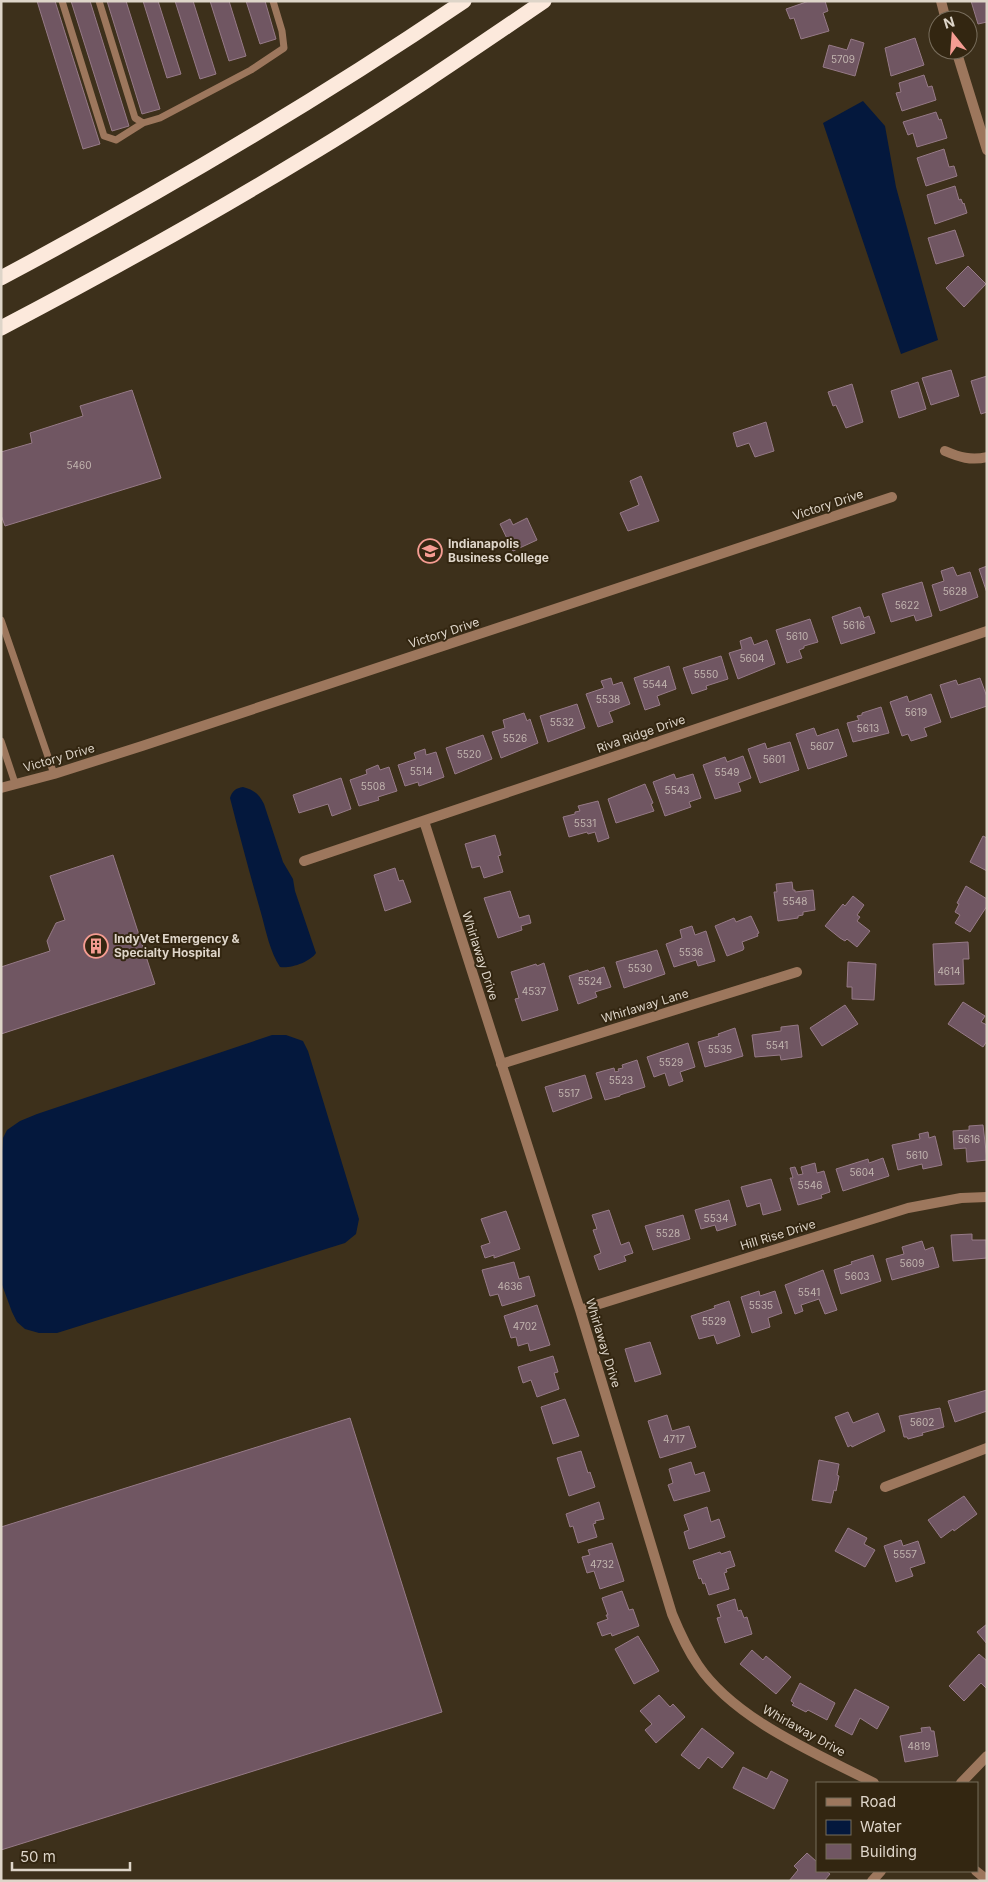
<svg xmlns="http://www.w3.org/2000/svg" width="988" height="1882" viewBox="0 0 988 1882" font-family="Inter,sans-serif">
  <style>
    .water { fill: #04183d }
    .building { fill: #705662; stroke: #967a87 }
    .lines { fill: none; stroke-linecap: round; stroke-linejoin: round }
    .lane { stroke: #9d775d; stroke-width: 7 }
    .street { stroke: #9d775d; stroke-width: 10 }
    .highway { stroke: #fce9dc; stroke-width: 15 }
    .labels { text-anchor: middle; stroke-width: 4; stroke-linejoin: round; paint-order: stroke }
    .number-label { font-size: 10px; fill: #c2b5af }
    .street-label { font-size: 12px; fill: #ded5c9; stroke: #332611 }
    .poi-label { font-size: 12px; font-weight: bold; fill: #ded5c9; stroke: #332611; text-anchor: start }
  </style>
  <rect width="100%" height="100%" fill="#3d301b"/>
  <path class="water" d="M863 101 885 126 896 187 938 340 901 354 823 123Z
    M243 787C254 790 259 794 264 804L283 862 293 879 295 891 316 953C310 962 290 969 280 967 270 952 266 931 261 913 250 875 240 837 230 798 232 791 236 788 243 787Z
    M272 1035H286L303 1041 308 1051 359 1219 356 1234 345 1243 57 1333H39L25 1329 17 1322 12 1312 1 1282V1166L3 1138 7 1130 20 1121 37 1114Z"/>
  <path class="building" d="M37 1H55L100 144 83 149Z
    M71 1H90L129 126 112 131Z
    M107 1H126L160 109 142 114Z
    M143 1H158L181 74 167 78Z
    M175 1H193L216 74 200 79Z
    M210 1H229L246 56 229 61Z
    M246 1H265L276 39 260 44Z
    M809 1H825L828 11 823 13 829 31 801 39 794 18 790 19 786 9Z
    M971 1H987V22L978 24Z
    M915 38 924 65 891 76 885 48Z
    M851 39 864 43 855 76 823 67 829 45 847 50Z
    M924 75 928 87 932 86 936 100 902 111 896 93 901 92 899 83Z
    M936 112 939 120 941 119 947 138 917 147 913 133 908 135 903 122Z
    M944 149 949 167 954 166 957 176 926 186 917 158Z
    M955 186 959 200 961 199 963 204 964 203 967 213 935 224 927 195Z
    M955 230 964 256 936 264 928 238Z
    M968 266 986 284 964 307 946 288Z
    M951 370 959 396 931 405 922 378Z
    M987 376V412L981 414 971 381Z
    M918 382 926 409 899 418 891 391Z
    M852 384 863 422 846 428 836 405 833 406 828 392Z
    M132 390 161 478 5 526 1 515V452L32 443 30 433 83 416 80 406Z
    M766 422 774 451 755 457 749 443 737 447 733 433Z
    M641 476 659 521 628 531 620 513 639 505 630 481Z
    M527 518 537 540 513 551 500 524 510 519 513 525Z
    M987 566V593L979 569Z
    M953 567 957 576 970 572 978 597 940 611 932 585 944 581 941 571Z
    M922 582 932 616 916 621 914 615 891 622 882 594Z
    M860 607 864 618 869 616 875 633 841 644 832 617Z
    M810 619 818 642 804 646V648L799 650 802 658 787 663 776 630Z
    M751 637 754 645 767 640 775 664 738 679 729 653 742 649 740 641Z
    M721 656 728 679 706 686 707 689 692 694 683 668Z
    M669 666 676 689 657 696 660 705 645 710 634 678Z
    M611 678 613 685 622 682 630 704 609 712 613 722 598 727 586 694 604 688 601 681Z
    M980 678 987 697V706L951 718 940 685 956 680 958 685Z
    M931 694 941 722 924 728 927 736 911 741 908 734 902 736 890 702 907 696 909 702Z
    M577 704 585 728 548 742 540 716Z
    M881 707 889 733 853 742 847 723 859 720 857 716 862 715V713Z
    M524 713 527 721 530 719 538 743 501 758 492 732 505 728 503 720Z
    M814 728 817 736 838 729 847 756 808 769 796 734Z
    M483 735 492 759 455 774 446 748Z
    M790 742 799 770 760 783 748 749 765 743 767 749Z
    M425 749 426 755 436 752 444 777 419 786 418 782 405 786 398 765 416 759 414 753Z
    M743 756 751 778 738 783 741 791 715 799 703 765 725 757 727 762Z
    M378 765 380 770 389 767 397 791 378 797 379 800 359 806 350 780 367 774 366 770Z
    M674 774 676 779 693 774 701 798 689 802 691 807 665 816 653 782Z
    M341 778 351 809 332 816 328 804 299 813 293 795Z
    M645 784 653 803 651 804 654 811 616 823 608 799Z
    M598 801 609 838 598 842 595 832 588 834 587 832 569 837 563 817 575 814V812L580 811 578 806Z
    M495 835 501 855 498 856 503 872 484 878 480 866 472 868 465 844Z
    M983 836 987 838V871L970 862Z
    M113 855 155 984 1 1034V967L50 951 47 941 56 923 65 920 50 876Z
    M395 868 399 881 403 880 411 902 385 911 374 875Z
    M792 882 793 890H795V892L813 890 815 910 803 912V915L798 916V918L778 921 774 892H777L776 884Z
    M966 886 987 899V906L970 932 955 923 960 915 955 912 959 904 957 903Z
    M510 891 519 918 529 915 531 923 521 926 522 930 498 938 484 898Z
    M853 896 864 905 857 915 860 917 857 921 870 931 857 947 847 939 845 941 840 938 825 926 843 904 845 906Z
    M751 916 759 933 757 934 758 936 742 942 744 948 743 950 727 956 715 926 734 918 736 922Z
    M692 926 695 935 706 931 715 961 698 966 696 960 674 967 666 944 682 938 680 930Z
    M968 942 969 959H963L964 984 935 985 933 944Z
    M657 950 665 974 624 988 616 962Z
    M848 962 876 964 874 1000 852 999V987H847Z
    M544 963 558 1010 522 1021 515 999 519 998 511 972 536 964 537 966Z
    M604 967 611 987 595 992 597 997 578 1004 569 976 588 970 589 972Z
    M963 1002 985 1016 981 1022 987 1025V1041L983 1047 948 1024Z
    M845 1005 858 1024 822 1046 810 1028Z
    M798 1025 802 1057 781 1060 780 1055 755 1057 752 1035 781 1031V1027Z
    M735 1028 743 1056 705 1067 698 1042 719 1036 718 1034Z
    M688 1043 695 1067 680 1072 683 1081 669 1086 665 1073 654 1077 647 1057Z
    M637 1060 645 1087 620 1095V1096L605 1100 596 1073 614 1068 615 1072 619 1071 618 1069 623 1068 622 1065Z
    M585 1075 592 1098 553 1112 545 1087Z
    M983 1125 987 1160 967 1162 966 1148 954 1149 953 1131 969 1130V1126Z
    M928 1132 929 1138 935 1136 942 1165 923 1169 922 1164 898 1170 892 1145 920 1139 919 1134Z
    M883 1158 889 1176 843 1191 836 1169 868 1159 869 1163Z
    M815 1163 817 1173 824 1171 830 1192 821 1195 822 1198 798 1205 790 1178H793L790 1168 795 1167 798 1175 803 1174 801 1167Z
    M771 1179 781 1210 763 1215 760 1203 747 1207 741 1187Z
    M729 1200 736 1225 717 1231 715 1225 701 1229 695 1210Z
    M609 1210 621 1245 629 1242 633 1253 624 1256 626 1261 599 1270 594 1256 601 1253 593 1230 597 1229 592 1215Z
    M506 1211 520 1249 494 1258V1255L485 1258 481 1246 490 1243 481 1219Z
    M683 1215 690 1239 653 1250 645 1226Z
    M972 1234V1240H986L987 1258 953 1261 951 1235Z
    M922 1241 925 1250 933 1247 939 1267 892 1280 886 1259 904 1254 902 1247Z
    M873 1255 881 1281 841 1294 834 1270 852 1264 851 1262Z
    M514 1262 519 1279 529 1276 535 1296 502 1306 498 1294 490 1296 482 1270Z
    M823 1270 837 1310 825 1314 819 1299 801 1305 803 1311 795 1314 785 1285Z
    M759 1291 760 1296 775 1291 782 1313 768 1318 770 1327 752 1333 741 1297Z
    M729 1301 740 1336 717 1344 714 1335 699 1339 691 1316 715 1308 714 1306Z
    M537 1305 550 1345 530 1351 528 1343 518 1346 516 1337 511 1338 504 1316Z
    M650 1342 661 1374 635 1382 625 1349Z
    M553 1356 558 1372 554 1373 559 1389 537 1397 531 1380 523 1383 518 1367Z
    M987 1390V1411L955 1422 948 1401Z
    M565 1399 579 1436 553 1444 541 1407Z
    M940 1408 944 1427 922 1433 923 1435 908 1439 907 1437H904L899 1416Z
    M848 1412 853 1423 878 1413 885 1431 852 1447 851 1445 848 1447 835 1417Z
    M667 1415 672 1431 689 1426 696 1447 660 1458 648 1421Z
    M350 1418 442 1712 1 1850V1527Z
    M581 1451 588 1473 590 1472 595 1487 569 1496 557 1458Z
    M819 1460 839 1464 837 1475 839 1476 836 1491 834 1490 831 1503 812 1500Z
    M691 1462 695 1475 704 1472 710 1491 674 1501 668 1485 673 1483 669 1469Z
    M964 1496 977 1514 954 1531 953 1529 941 1538 928 1520Z
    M599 1502 604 1519 595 1521 596 1523 593 1524 597 1537 578 1543 573 1526 570 1527 566 1514Z
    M707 1507 711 1522 719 1519 725 1537 689 1549 684 1532 689 1530 684 1515Z
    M848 1528 867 1538 864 1544 875 1550 865 1567 835 1551Z
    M901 1540 903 1546 918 1541 925 1563 910 1568 913 1576 896 1582 884 1546Z
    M612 1543 624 1581 600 1589 594 1571 587 1573 582 1557 590 1555 588 1550Z
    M730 1551 735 1566 726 1569 727 1572 724 1573 729 1589 709 1595 705 1583 703 1584 701 1578 699 1579 693 1561 720 1552 721 1554Z
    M622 1591 629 1610 633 1609 639 1626 612 1636 611 1633 602 1636 597 1623 608 1619 606 1615H608L602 1598Z
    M735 1599 738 1611 741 1610 744 1618 747 1617 752 1634 725 1643 717 1618 721 1617 717 1605Z
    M987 1624V1644L977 1632Z
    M638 1636 659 1671 634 1684 615 1649Z
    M752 1650 763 1660 766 1656 791 1677 776 1694 740 1664Z
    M979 1654 987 1661V1689L981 1683 964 1701 949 1686Z
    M800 1683 835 1703 827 1720 808 1710 806 1712 792 1705 794 1703 791 1701Z
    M855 1689 889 1707 877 1729 860 1718 852 1735 835 1726Z
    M659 1695 670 1707 673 1704 685 1717 656 1743 645 1730 652 1724 640 1711Z
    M930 1727 931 1731H934L938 1756 905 1762 900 1736 922 1732 921 1728Z
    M702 1728 734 1753 722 1768 708 1757 699 1769 681 1755Z
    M743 1767 767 1779 771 1771 788 1780 774 1809 733 1788Z
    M807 1853 817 1862V1871H826L830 1874 824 1881H789L798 1870 794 1866Z"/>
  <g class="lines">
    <path class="lane" d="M62 1 104 136 116 140 143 123
      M99 1 135 118 143 123 160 118 251 70 284 48 282 31 273 1
      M1 620 54 774
      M1 741 15 783"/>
    <path class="street" d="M941 1 946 20
      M956 50 987 150
      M945 451C959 457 971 461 987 457
      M1 788 54 774 142 746 892 497
      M424 821 580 1310 672 1614C679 1631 687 1649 698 1665 735 1720 816 1753 874 1783
      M304 861 987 631
      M501 1064 797 972
      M580 1310 908 1208 961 1198 987 1197
      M885 1487 987 1448
      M961 1783 987 1756
      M976 1871 987 1880
      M872 1881 881 1871"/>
    <path class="highway" d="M1 278C160 193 315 102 464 1
      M1 328C104 274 205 218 304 158 386 109 465 55 544 1"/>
  </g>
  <defs>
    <g id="school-ring" transform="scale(1.25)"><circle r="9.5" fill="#332611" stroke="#f59c92" stroke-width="1.5"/><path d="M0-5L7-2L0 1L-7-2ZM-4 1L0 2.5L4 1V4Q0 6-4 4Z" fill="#f59c92"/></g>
    <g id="building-ring" transform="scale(1.25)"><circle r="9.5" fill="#332611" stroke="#f59c92" stroke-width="1.5"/><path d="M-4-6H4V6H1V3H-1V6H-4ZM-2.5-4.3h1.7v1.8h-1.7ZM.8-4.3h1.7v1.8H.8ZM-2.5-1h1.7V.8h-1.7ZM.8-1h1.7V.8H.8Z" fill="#f59c92"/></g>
  </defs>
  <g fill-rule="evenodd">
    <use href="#school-ring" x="430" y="551"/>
    <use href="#building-ring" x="96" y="946"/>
  </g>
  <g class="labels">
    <g class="number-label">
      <text x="843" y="63">5709</text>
      <text x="79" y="469">5460</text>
      <text x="955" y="595">5628</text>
      <text x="907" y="609">5622</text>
      <text x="854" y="629">5616</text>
      <text x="797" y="640">5610</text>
      <text x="752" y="662">5604</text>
      <text x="706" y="678">5550</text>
      <text x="655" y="688">5544</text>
      <text x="608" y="703">5538</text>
      <text x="916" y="716">5619</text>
      <text x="562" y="726">5532</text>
      <text x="868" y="732">5613</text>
      <text x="515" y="742">5526</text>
      <text x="822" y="750">5607</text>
      <text x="469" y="758">5520</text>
      <text x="774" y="763">5601</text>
      <text x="421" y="775">5514</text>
      <text x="727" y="776">5549</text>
      <text x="373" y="790">5508</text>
      <text x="677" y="794">5543</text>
      <text x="585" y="827">5531</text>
      <text x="795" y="905">5548</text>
      <text x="691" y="956">5536</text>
      <text x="640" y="972">5530</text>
      <text x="949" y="975">4614</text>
      <text x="590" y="985">5524</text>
      <text x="534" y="995">4537</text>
      <text x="777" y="1049">5541</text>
      <text x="720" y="1053">5535</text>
      <text x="671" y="1066">5529</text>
      <text x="621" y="1084">5523</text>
      <text x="569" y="1097">5517</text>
      <text x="969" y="1143">5616</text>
      <text x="917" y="1159">5610</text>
      <text x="862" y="1176">5604</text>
      <text x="810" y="1189">5546</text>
      <text x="716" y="1222">5534</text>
      <text x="668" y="1237">5528</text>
      <text x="912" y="1267">5609</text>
      <text x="857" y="1280">5603</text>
      <text x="510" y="1290">4636</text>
      <text x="809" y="1296">5541</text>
      <text x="761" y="1309">5535</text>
      <text x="714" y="1325">5529</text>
      <text x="525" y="1330">4702</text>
      <text x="922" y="1426">5602</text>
      <text x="674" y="1443">4717</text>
      <text x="905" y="1558">5557</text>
      <text x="602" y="1568">4732</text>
      <text x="919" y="1750">4819</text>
    </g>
    <g class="street-label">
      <text transform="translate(828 505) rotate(-18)" y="4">Victory Drive</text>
      <text transform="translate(444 633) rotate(-18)" y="4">Victory Drive</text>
      <text transform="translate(641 734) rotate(-19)" y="4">Riva Ridge Drive</text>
      <text transform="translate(59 758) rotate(-16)" y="4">Victory Drive</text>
      <text transform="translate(480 956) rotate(72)" y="4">Whirlaway Drive</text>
      <text transform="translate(645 1006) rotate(-17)" y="4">Whirlaway Lane</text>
      <text transform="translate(778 1235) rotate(-17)" y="4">Hill Rise Drive</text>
      <text transform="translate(603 1343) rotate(73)" y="4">Whirlaway Drive</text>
      <text transform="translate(804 1731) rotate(29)" y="4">Whirlaway Drive</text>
    </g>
    <g class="poi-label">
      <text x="448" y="548">Indianapolis<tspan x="448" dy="14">Business College</tspan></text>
      <text x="114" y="943">IndyVet Emergency &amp;<tspan x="114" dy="14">Specialty Hospital</tspan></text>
    </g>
  </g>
  <rect width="988" height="1882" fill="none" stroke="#ded5c9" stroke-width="5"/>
  <rect x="816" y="1782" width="162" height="90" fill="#332611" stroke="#776c5b"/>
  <rect x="826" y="1798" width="25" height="8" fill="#9d775d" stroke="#776c5b"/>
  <text x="860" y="1807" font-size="15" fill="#ded5c9">Road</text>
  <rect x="826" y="1820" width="25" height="15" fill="#04183d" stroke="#776c5b"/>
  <text x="860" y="1832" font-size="15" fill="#ded5c9">Water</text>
  <rect x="826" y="1844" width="25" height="15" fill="#705662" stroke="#776c5b"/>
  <text x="860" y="1857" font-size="15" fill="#ded5c9">Building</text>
  <g transform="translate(953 35) rotate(343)"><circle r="24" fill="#332611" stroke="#776c5b"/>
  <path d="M0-4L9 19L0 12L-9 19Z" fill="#f59c92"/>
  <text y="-8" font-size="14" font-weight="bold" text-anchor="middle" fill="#ded5c9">N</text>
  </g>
  <path d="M12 1862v8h118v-8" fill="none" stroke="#ded5c9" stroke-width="2.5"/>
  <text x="20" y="1862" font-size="15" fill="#ded5c9" stroke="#332611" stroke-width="4" paint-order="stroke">50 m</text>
</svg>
